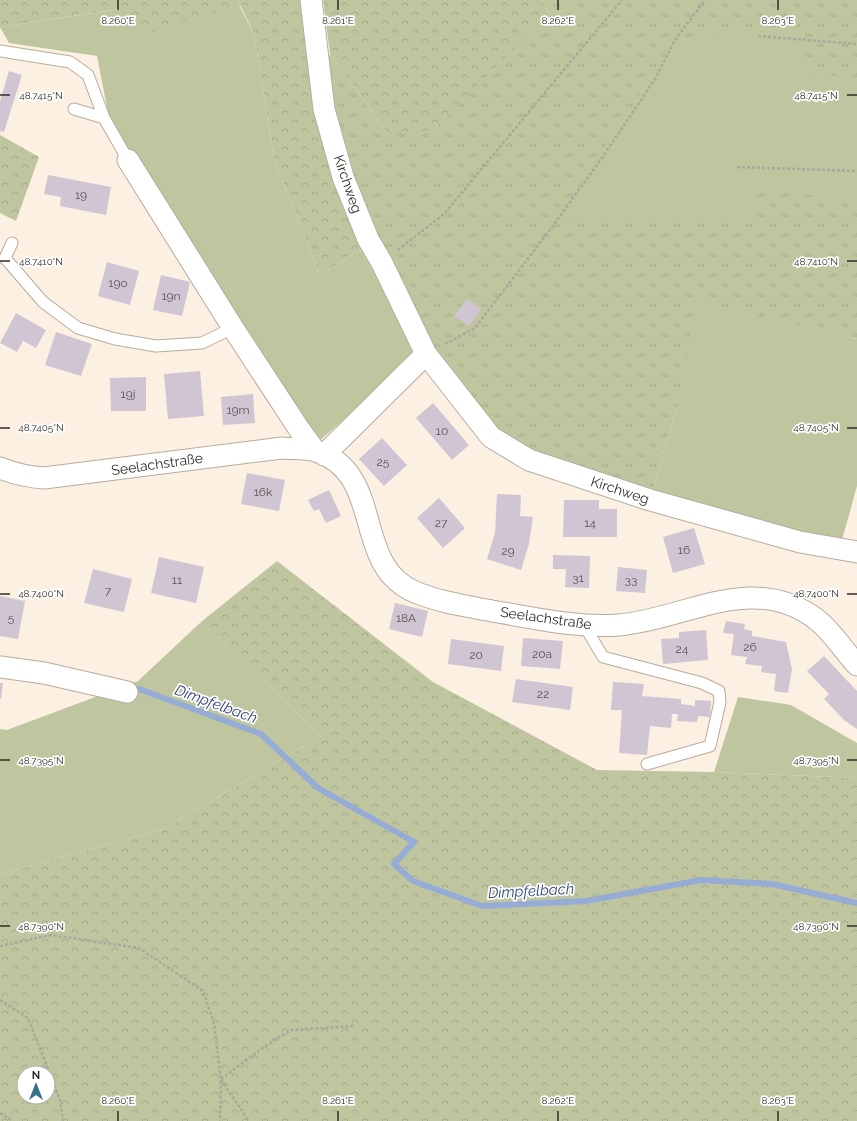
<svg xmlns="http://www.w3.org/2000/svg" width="857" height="1121" viewBox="0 0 857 1121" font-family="Raleway,sans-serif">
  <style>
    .grass { fill: url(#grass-tufts) }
    .forest { fill: url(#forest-crowns); fill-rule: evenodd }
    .garden { fill: #bfc69f }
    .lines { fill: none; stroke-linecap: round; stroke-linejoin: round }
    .stream { stroke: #96abd6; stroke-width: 6 }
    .building { fill: #d0c5d3 }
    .service-casing { stroke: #b7ac9f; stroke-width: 13 }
    .minor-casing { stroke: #b7ac9f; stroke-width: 23 }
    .path { stroke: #afa69b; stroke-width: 2.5; stroke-dasharray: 3 2; stroke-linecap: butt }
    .service { stroke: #fff; stroke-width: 11 }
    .minor { stroke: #fff; stroke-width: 21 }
    .ticks { fill: none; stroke: #322d28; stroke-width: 1.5 }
    .labels { text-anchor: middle; stroke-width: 3.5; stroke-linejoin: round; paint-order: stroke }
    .number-label { font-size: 12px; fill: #5a5353 }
    .street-label { font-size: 14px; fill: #322d28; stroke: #fff }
    .water-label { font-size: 15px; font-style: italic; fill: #2e457c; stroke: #fff }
    .ticks-label { font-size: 10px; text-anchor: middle; fill: #322d28; stroke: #fff; stroke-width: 3.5; stroke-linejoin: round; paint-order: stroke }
  </style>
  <defs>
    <pattern id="grass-tufts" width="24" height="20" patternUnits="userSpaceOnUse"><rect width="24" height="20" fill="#bfc69f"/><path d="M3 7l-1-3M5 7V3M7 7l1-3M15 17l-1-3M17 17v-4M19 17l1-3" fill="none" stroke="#a5aa89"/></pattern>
    <pattern id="forest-crowns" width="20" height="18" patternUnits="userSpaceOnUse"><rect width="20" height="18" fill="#bfc69f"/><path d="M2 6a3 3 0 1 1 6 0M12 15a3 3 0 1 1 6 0" fill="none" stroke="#a5aa89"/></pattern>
  </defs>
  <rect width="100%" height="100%" fill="#fbf0e2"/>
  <path class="grass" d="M542 0H857V339L816 330 676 410 650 500 529 460 420 353 360 250 318 106 330 54 388 134 549 14Z"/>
  <path class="forest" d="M0 0H304L318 106 360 250 320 275 274 159 254 34 240 5 142 36 120 9 0 27Z
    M323 0H542L549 14 434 130 388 134 330 54Z
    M0 135 39 157 16 221 0 213Z
    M277 561 433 682 597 770 714 772 857 778V1121H0V874L163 829 321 736 201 622ZM24 1073H48V1097H24Z"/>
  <path class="garden" d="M239 5 254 34 274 159 320 275 360 250 420 353 318 442 109 118 97 56 9 43 0 27 121 9 142 35Z
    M751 27 805 36 799 73 857 78V199L755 190 749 224 560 216 675 40Z
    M697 302 857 339V486L842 540 721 520 650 500 676 410Z
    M201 622 321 736 163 829 0 874V729L7 730 138 681Z
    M738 697 791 705 857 743V778L714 772Z"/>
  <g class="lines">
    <path class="stream" d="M139 689 261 734 318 788 414 842 394 864 413 881 482 906 586 901 701 880 772 884 857 903"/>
  </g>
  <path class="building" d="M9 71 22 75 4 132 0 131V101Z
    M48 175 111 187 106 215 60 206 61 197 44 194Z
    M107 262 139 271 130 305 98 296Z
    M161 275 190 282 182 316 153 310Z
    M467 299 481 309 469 326 454 316Z
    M16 313 46 330 36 348 23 341 17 352 0 343Z
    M56 332 92 344 81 376 45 365Z
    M200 371 204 416 168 419 164 374Z
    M146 377V411H111L110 378Z
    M253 394 255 423 223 425 221 397Z
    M433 403 469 445 452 460 416 418Z
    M382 438 407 465 384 486 359 459Z
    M247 473 285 480 279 511 241 504Z
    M329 490 341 516 326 523 319 509 314 511 308 500Z
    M497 494 521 495 520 516 533 517 529 544 521 570 487 559 495 533Z
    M439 498 465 528 443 548 417 518Z
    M564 500H599V509H617V537H563Z
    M694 528 705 564 673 573 663 537Z
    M553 555 590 556 589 588 565 587 566 569H553Z
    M159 557 204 567 196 603 151 593Z
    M618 567 647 570 645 593 616 591Z
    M93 569 132 579 124 612 84 603Z
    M0 596 25 601 18 639 0 636Z
    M395 603 428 611 422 637 389 629Z
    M726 621 745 624 744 629 752 631V636L786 642 792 669 788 693 774 691 776 674 761 672 762 666 745 664 747 657 731 655 734 634 723 633Z
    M706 630 708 660 663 664 661 639 679 638V632Z
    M523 638 563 641 560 669 521 666Z
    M451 639 504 646 501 671 448 664Z
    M824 656 857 691V729L844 720 824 699 829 694 807 671Z
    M516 679 573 687 570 710 512 702Z
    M613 682 644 684 642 696 681 699V704L695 706V700L711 701 710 717 698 716 697 722 677 721 678 714H672L671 728 650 726 647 755 619 753 622 710H611Z
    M0 683H3L1 699H0Z"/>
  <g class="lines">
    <g class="service-casing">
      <path id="service" d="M0 51 70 62 88 75 104 118 128 160
        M74 109 104 118
        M12 243 5 258 43 302 78 328 115 339 156 346 202 343 233 328
        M584 625 603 657 702 683 719 691 720 702 710 746 647 764"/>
    </g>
    <g class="minor-casing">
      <path id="minor" d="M311 0 324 109 343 177 368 239 382 263 426 354 491 437 529 460 650 500 800 542 857 552
        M128 160 233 328 299 429 315 451
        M324 455 426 354
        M0 468C15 474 28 477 44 478L282 448C292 449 305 448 316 451 386 474 351 565 415 592 439 602 466 606 492 611 534 618 576 628 619 625 687 619 752 571 816 619 832 631 843 650 857 665
        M0 667 44 673 127 692"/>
    </g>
    <path class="path" d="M758 36 857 44
      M737 167 857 171
      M398 250 444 214 622 0
      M445 344 475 328 549 231 602 158 655 79 675 40 705 0
      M0 946 51 935 139 948 203 991 214 1023 221 1079 220 1121
      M0 1000 28 1018 60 1100 63 1121
      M221 1079 264 1047 291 1030 355 1026
      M221 1080 249 1121
      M0 1113 13 1121"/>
    <use href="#service" class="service"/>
    <use href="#minor" class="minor"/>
  </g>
  <path class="ticks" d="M118 0V10M338 0V10M558 0V10M778 0V10M0 95H10M847 95H857M0 261H10M847 261H857M0 428H10M847 428H857M0 594H10M847 594H857M0 760H10M847 760H857M0 926H10M847 926H857M118 1111V1121M338 1111V1121M558 1111V1121M778 1111V1121"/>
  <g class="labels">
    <g class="number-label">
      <text x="81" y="199">19</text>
      <text x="118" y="287">19o</text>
      <text x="171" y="300">19n</text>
      <text x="128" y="398">19j</text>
      <text x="238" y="414">19m</text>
      <text x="442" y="435">10</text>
      <text x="383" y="466">25</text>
      <text x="263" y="496">16k</text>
      <text x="441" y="527">27</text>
      <text x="590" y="527">14</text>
      <text x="684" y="554">16</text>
      <text x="508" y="555">29</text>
      <text x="578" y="582">31</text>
      <text x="177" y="584">11</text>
      <text x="631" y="584">33</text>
      <text x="108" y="595">7</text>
      <text x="11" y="622">5</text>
      <text x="406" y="622">18A</text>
      <text x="750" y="651">26</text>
      <text x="682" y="653">24</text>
      <text x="542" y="658">20a</text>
      <text x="476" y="659">20</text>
      <text x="543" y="698">22</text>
    </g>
    <g class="street-label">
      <text transform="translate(348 184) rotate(71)" y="5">Kirchweg</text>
      <text transform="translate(157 464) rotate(-8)" y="5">Seelachstraße</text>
      <text transform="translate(620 490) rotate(18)" y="5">Kirchweg</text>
      <text transform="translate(546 618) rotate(8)" y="5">Seelachstraße</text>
    </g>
    <g class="water-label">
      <text transform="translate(216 704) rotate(20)" y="5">Dimpfelbach</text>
      <text transform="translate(531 891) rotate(-3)" y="5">Dimpfelbach</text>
    </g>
  </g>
  <g class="ticks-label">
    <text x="118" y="24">8.260°E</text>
    <text x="338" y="24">8.261°E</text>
    <text x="558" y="24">8.262°E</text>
    <text x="778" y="24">8.263°E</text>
    <text x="41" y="99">48.7415°N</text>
    <text x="816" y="99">48.7415°N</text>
    <text x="41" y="265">48.7410°N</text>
    <text x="816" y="265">48.7410°N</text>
    <text x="41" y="431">48.7405°N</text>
    <text x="816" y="431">48.7405°N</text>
    <text x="41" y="597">48.7400°N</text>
    <text x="816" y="597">48.7400°N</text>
    <text x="41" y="764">48.7395°N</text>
    <text x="816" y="764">48.7395°N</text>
    <text x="41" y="930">48.7390°N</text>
    <text x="816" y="930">48.7390°N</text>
    <text x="118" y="1104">8.260°E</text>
    <text x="338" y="1104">8.261°E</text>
    <text x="558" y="1104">8.262°E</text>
    <text x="778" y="1104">8.263°E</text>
  </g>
  <g transform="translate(36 1085)"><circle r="19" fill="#ffffff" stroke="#adaba9"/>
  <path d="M0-3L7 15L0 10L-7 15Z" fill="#337387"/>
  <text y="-6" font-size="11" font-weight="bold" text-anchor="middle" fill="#322d28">N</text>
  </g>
</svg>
